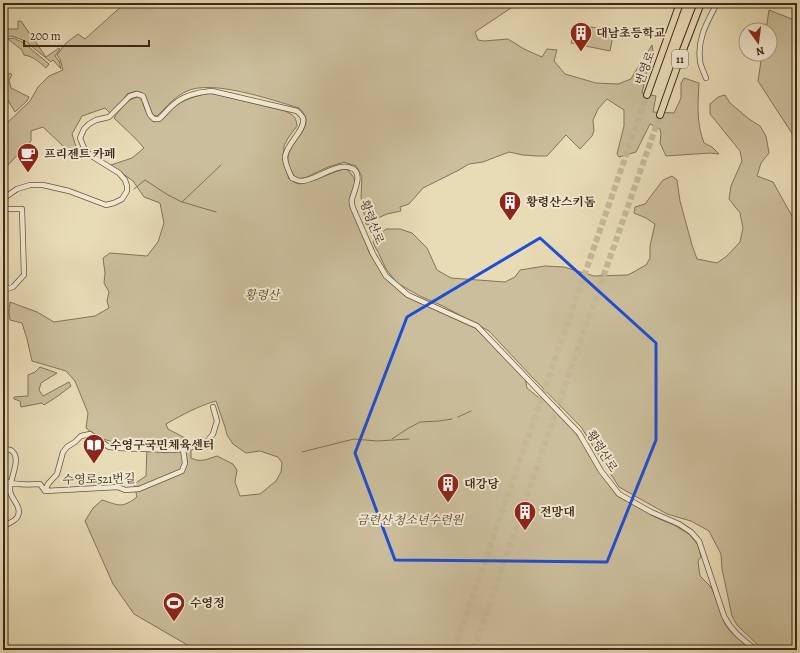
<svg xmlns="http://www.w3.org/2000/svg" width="800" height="653" viewBox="0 0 800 653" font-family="Alegreya,'Noto Serif KR',serif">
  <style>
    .green { fill: #cbbe9c; stroke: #84745a; fill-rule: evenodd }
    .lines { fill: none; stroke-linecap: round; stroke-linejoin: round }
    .stream { stroke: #817057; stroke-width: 1 }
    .highway-tunnel { stroke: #c6b897; stroke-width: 6; stroke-dasharray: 6 3; stroke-linecap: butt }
    .minor-casing { stroke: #685640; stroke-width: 6 }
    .major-casing { stroke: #3e2919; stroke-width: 7 }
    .highway-casing { stroke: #3e2919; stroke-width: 8 }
    .minor { stroke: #f0e8d0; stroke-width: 4.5 }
    .major { stroke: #e8dcb7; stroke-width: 5.5 }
    .highway { stroke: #e8dcb7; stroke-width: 6 }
    .marked { fill: none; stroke: #1d4ed8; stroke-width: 3; stroke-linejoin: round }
    .labels { text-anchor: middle; stroke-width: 4; stroke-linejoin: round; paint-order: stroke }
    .shield { fill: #f0e8d0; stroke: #736250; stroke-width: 1 }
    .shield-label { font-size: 11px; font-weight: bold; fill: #3e2919 }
    .poi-label { font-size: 12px; font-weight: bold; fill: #3e2919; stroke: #f0e8d0; text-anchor: start }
    .street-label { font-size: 12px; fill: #3e2919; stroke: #f0e8d0 }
    .park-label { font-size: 12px; font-style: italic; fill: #5a4733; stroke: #f0e8d0 }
  </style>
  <rect width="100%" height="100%" fill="#e8dcb7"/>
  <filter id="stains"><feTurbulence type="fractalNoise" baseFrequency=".005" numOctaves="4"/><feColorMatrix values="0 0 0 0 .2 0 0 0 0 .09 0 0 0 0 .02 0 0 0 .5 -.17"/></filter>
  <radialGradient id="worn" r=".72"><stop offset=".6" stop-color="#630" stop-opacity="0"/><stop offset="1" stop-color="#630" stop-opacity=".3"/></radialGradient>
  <path class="green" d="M125 3H524V5L511 8 475 32 478 40 484 41 508 39 524 49 542 57 547 49 557 50 554 61 565 74 596 83 618 84 631 79C637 67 646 57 652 45L653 51 649 63 642 93 656 96 653 112 674 113 681 98V83L684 78 699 83C698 104 696 122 704 143L712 147 719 154 710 153 666 156 660 143 661 134 660 129 650 124 636 152 619 157 617 154 624 126V110L607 99 598 109 593 120 594 131 592 136 580 149 566 135 547 156H538L523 155 509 152 483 162 469 164 459 170 423 188 409 204 400 207 401 211 387 214 371 221 372 224 368 225 366 224 361 197 362 177 359 171 356 166 344 162 328 167 307 177 298 179C291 173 289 170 288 161 286 145 308 132 306 119 305 114 302 111 299 108 272 100 210 78 185 92 179 95 171 101 166 107 163 110 160 113 157 116L153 115 145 96 143 93 137 91 127 94 123 101 111 114 105 108 82 116 72 134 77 150 67 153 62 145 43 127 31 131V141L5 168 3 164V127L30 101 38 87 49 76 63 70 60 59 57 55 66 43 78 34 85 39Z
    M769 10 797 21V141L758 81 762 54H770V30H766Z
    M18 21H21L46 57 59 48 60 49 55 56 59 61 61 69 53 60 51 62 25 41 12 36 3 37V29H18Z
    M575 25 614 30 610 51 571 43Z
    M13 38 24 43 49 64 46 68C39 62 33 56 24 55L22 50 8 39Z
    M10 73 12 75 9 80 11 88 29 97 27 101 15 112 3 92V78Z
    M208 93 215 94 285 111C294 115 296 117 297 126L288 138 284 146 283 161 289 179 296 183 300 184 315 180 332 173 344 169 348 170 354 178 355 183 350 197V206L366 244 370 254 385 278 405 296 475 328 525 378 527 388 538 397 544 399 552 407 575 432 586 448 601 474 617 496 642 509 655 517 674 525 689 534 698 545 701 557 698 561 700 576 710 586 713 591 725 624 731 632 752 650H196L134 614 113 584 85 521 93 508 102 500C119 505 121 509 137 497L134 484 146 476 147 446H128L99 438 86 428 88 413 75 381 66 371 32 361 27 339 22 323 10 320 9 312 10 302 37 312 54 322 95 316 109 308 107 301 109 292 104 283 105 273 103 258 110 253 147 256 158 242 164 223 160 203 144 197 133 181 111 165 132 158 144 148C135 137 124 128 114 118 120 109 127 99 138 97L142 100C143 107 149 118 154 122 169 118 168 110 180 103 188 98 198 96 208 93ZM216 401 225 427 227 435 233 444 246 453 260 451 278 457 282 463 281 472 276 481 260 494 240 496 235 482 237 470 233 464 217 456C207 459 201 463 191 458V443L185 438 168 429 166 424C182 415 198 406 216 401Z
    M725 95 730 103 749 119 760 126 766 136 769 153 761 163 757 176 773 182 797 225V650H763L737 625 732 616 722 569 721 554 709 531 691 521 667 514 619 487 581 427 531 376 489 331 467 319 443 306 420 296 397 283 386 269 378 252 375 247 373 241 375 239 386 229H400L412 233 427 248 437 270 451 278 505 282 515 277 520 270 545 266 564 267 594 276 628 275 646 265 650 258V246L655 224 646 218 634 213 635 207 645 204 663 180 672 176 677 180 680 201 692 245 697 259 717 263 727 256 740 242 743 228 740 213 729 199 731 186 742 161 740 151 710 114V104L718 97Z
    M40 367 57 373 41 383 39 390 43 396 69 382 71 386 58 396 44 405 42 403 21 407 20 401 14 399V397L28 396V375L35 372Z"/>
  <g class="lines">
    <path class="stream" d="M134 189 145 180 168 195 182 202 216 212
      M182 202 221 165
      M458 417 471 411
      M392 439 407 429 420 422 439 421 452 419
      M302 452 354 439 377 441 409 439"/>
    <path class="highway-tunnel" d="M454 650 647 95
      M474 650 561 397 660 115"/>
    <g class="minor-casing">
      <path id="minor" d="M706 78C704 72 700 66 700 60 697 38 708 21 717 3
        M3 197 7 196 17 189 30 185H43L69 191 106 205 114 203 122 199 127 191V186L125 180 119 173 90 155 84 148 80 138 84 129 89 124 96 120 109 117 130 96 137 94 143 96 150 115 154 119H159C164 115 168 109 173 105 184 95 198 92 212 91L297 111C299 113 302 116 303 118 306 130 286 144 285 157 285 164 289 172 292 178 295 179 298 181 301 181 316 181 336 162 351 168 364 172 354 191 352 199 351 202 352 205 353 208L373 254 386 276 408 295 477 326 579 433 601 471 619 494 651 512 679 524 691 532 699 541 724 616C732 632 742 639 756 650
        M3 209H22L24 275 13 287 3 290
        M3 449C6 449 10 449 12 451 22 459 9 480 10 490 10 499 22 505 18 516 16 521 8 524 3 526
        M3 481C15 485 27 485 40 484L45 491 118 487 125 490 139 489 182 471 185 463 183 449 192 447 205 444 213 434 217 421 213 407
        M45 491 48 484 57 474 63 452 67 447 75 442 81 436 90 434 109 447 118 448 171 450 183 449"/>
    </g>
    <g class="major-casing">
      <path id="major" d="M792 3 797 8"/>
    </g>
    <g class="highway-casing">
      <path id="highway" d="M647 95 680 3
        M660 115 683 50 701 3"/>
    </g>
    <use href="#minor" class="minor"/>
    <use href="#major" class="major"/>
    <use href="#highway" class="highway"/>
  </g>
  <path class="marked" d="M540 238 656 343V440L607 562 395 560 355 453 407 317Z"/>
  <defs>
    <g id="building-pin" transform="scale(1.15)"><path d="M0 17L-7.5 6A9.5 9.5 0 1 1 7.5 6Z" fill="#8f2418" stroke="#f0e8d0"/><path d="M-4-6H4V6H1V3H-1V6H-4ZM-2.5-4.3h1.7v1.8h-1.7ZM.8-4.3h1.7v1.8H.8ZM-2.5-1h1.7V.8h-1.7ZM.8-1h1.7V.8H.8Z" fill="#fff"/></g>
    <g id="cafe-pin" transform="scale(1.15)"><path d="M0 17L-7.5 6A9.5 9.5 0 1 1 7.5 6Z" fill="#8f2418" stroke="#f0e8d0"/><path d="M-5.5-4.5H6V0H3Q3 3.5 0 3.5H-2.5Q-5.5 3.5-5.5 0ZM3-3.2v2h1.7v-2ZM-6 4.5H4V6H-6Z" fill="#fff"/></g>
    <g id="library-pin" transform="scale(1.15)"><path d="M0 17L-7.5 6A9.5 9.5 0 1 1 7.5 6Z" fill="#8f2418" stroke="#f0e8d0"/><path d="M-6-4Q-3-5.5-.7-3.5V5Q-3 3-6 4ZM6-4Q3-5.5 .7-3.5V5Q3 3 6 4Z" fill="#fff"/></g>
    <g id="stadium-pin" transform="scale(1.15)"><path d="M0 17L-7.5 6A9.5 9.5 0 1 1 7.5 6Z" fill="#8f2418" stroke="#f0e8d0"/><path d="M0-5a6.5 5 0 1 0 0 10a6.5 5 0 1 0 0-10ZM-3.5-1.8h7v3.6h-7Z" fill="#fff"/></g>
  </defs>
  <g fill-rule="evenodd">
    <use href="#building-pin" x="581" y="33"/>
    <use href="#cafe-pin" x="28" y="154"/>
    <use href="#building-pin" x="510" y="202"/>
    <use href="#library-pin" x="94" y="445"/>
    <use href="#building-pin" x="448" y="484"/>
    <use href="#building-pin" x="525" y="512"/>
    <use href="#stadium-pin" x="174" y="603"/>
  </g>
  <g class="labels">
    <rect class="shield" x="672" y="50" width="16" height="18" rx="3"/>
    <g class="shield-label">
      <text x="680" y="63">11</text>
    </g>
    <g class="poi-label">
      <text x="596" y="37">대남초등학교</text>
      <text x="44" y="158">프리젠트 카페</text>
      <text x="526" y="206">황령산스키돔</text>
      <text x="110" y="449">수영구국민체육센터</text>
      <text x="464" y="488">대강당</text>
      <text x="540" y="516">전망대</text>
      <text x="190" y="607">수영정</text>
    </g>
    <g class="street-label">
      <text transform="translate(645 68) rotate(-70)" y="4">번영로</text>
      <text transform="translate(372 222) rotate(69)" y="4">황령산로</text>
      <text transform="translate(602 451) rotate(58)" y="4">황령산로</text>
      <text transform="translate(99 479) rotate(-1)" y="4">수영로521번길</text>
    </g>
    <g class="park-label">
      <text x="262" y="299">황령산</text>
      <text x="410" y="524">금련산 청소년수련원</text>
    </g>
  </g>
  <rect width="800" height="653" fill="none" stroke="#e8dcb7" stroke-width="16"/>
  <rect x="4" y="4" width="792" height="645" fill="none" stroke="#3e2919" stroke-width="2"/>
  <rect x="8" y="8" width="784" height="637" fill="none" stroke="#3e2919"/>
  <g transform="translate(758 42) rotate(166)"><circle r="19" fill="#f0e8d0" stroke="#a99c87"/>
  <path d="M0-3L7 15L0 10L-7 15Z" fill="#8f2418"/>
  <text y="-6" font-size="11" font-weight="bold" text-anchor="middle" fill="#3e2919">N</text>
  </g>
  <path d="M24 40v6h125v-6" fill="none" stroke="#3e2919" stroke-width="2"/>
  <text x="30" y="40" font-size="12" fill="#3e2919" stroke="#f0e8d0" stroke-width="3" paint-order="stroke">200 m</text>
  <rect width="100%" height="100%" filter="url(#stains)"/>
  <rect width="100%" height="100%" fill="url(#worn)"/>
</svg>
